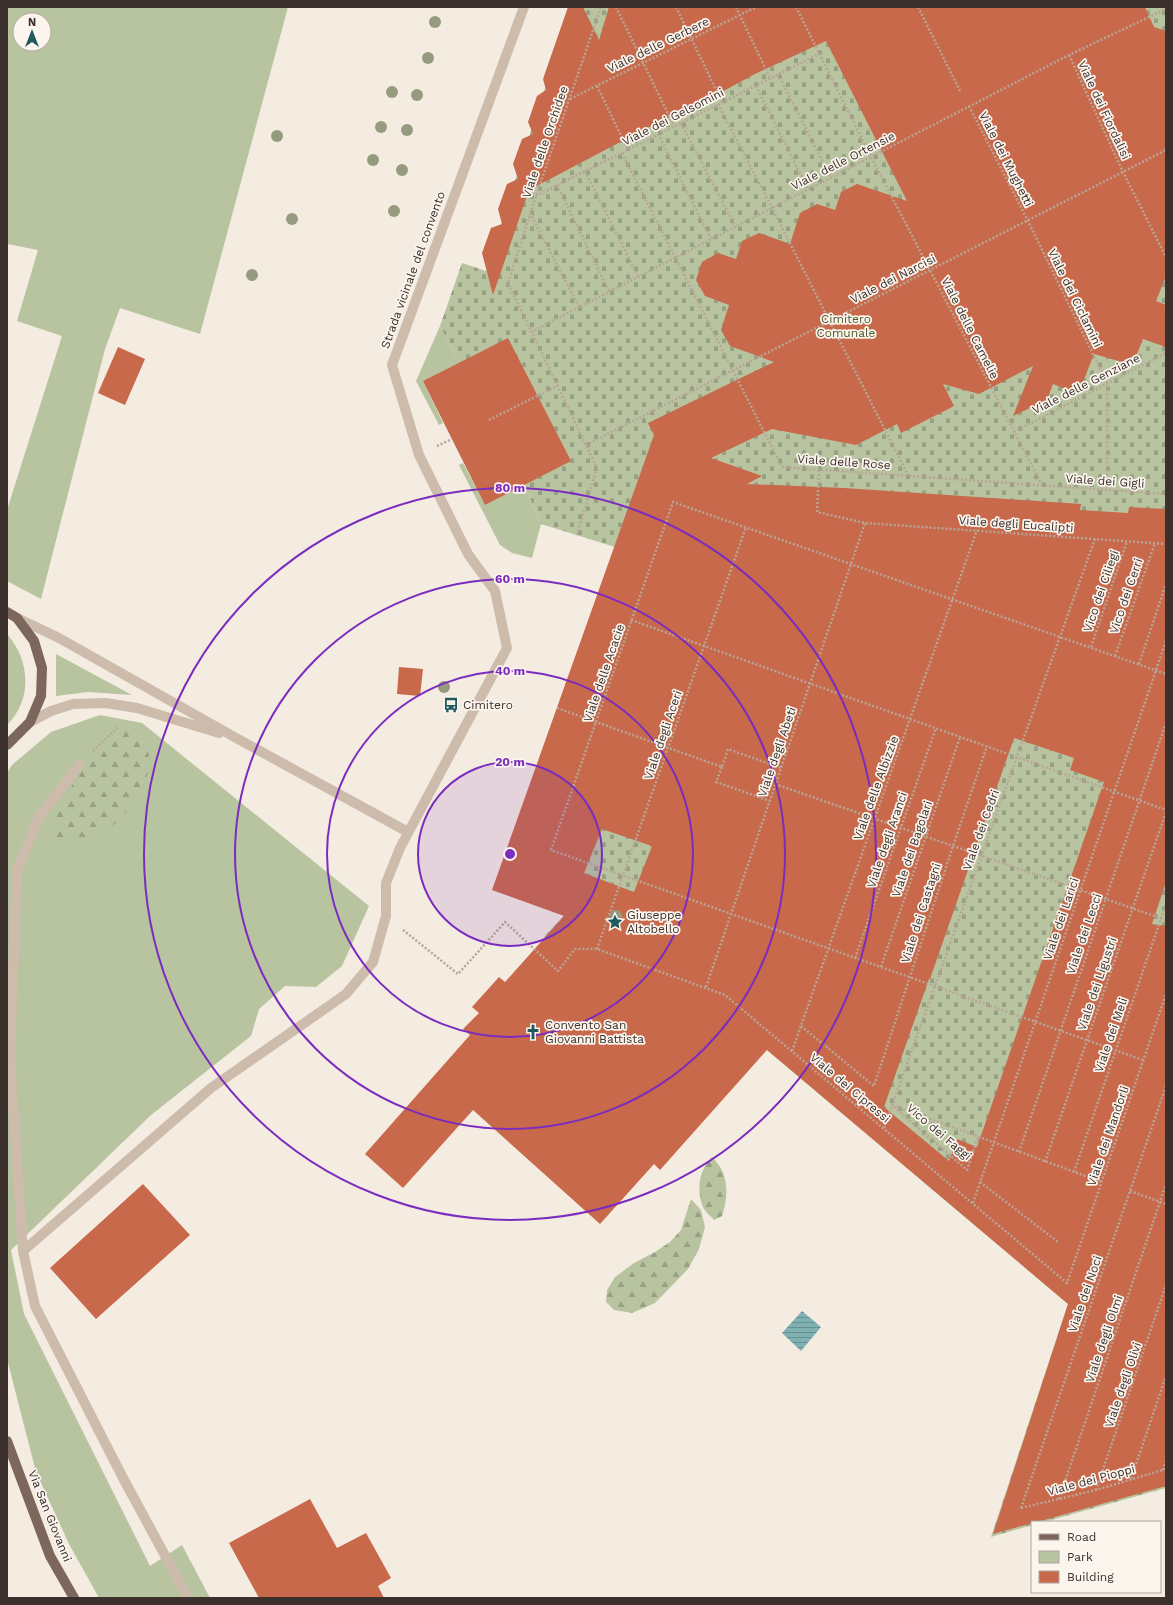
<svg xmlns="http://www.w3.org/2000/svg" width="1173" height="1605" viewBox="0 0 1173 1605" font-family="'Work Sans',sans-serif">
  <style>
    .green { fill: #b8c4a0; fill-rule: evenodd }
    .forest { fill: url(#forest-firs) }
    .cemetery { fill: url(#cemetery-stones) }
    .water { fill: url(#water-rules) }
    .building { fill: #c8694b; fill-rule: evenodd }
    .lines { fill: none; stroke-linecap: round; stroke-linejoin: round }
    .path { stroke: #b9a596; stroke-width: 2.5; stroke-dasharray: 2 2; stroke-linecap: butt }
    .minor { stroke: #cdbbac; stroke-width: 10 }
    .major { stroke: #7d675c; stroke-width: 10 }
    .tree { fill: #969b7f }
    .ring { fill: none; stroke: #7b2cbf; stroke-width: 2 }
    .labels { text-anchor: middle; stroke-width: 3.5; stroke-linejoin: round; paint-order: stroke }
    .street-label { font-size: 12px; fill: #3b302b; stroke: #fbf5ee }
    .park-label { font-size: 12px; fill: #4a5a2e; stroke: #fbf5ee }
    .poi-label { font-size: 12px; fill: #3b302b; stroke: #fbf5ee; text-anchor: start }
    .centre { fill: #7b2cbf; stroke: #fbf5ee; stroke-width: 2 }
    .ring-label { font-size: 12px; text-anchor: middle; font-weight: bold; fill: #7b2cbf; stroke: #fbf5ee; stroke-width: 3.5; stroke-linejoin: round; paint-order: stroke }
  </style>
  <defs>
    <pattern id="forest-firs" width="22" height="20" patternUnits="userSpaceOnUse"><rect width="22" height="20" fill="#b8c4a0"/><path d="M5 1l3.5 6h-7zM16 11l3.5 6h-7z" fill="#97a083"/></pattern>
    <pattern id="cemetery-stones" width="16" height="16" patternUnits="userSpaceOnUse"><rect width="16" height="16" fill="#b8c4a0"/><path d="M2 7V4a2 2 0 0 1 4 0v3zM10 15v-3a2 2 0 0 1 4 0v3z" fill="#97a083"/></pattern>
    <pattern id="water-rules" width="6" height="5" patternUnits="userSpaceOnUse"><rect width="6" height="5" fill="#7fb0b2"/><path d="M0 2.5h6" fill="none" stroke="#699091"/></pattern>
  </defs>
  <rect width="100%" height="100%" fill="#f4ebe1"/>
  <path class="green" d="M7 7H288L200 334 120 308 105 349 41 599 7 581V510L62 336 17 321 38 250 7 244ZM20 20H44V44H20Z
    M440 326 459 363 423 381 443 423 439 425 416 381Z
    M463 463 485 505 524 485 541 524 532 558 512 553 500 545 459 465Z
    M7 634C30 660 33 699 7 725Z
    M56 654 132 695 88 692 56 696Z
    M100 715 142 723 369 906 342 966 316 987 285 986 259 1009 251 1036 151 1115 11 1250 24 1314 150 1566 182 1545 210 1598H99L69 1544 36 1472 7 1359V773L12 765 51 732Z"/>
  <path class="forest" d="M120 730C125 730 131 730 135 732 146 739 149 750 149 761 148 790 128 814 106 831 102 833 99 837 96 838 83 844 66 843 54 838L52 829 54 818 57 809 83 768Z
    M712 1157C729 1173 729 1195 722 1216L714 1220C711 1216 705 1212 703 1207 696 1190 699 1170 712 1157Z
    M691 1199 701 1210 705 1227 699 1249 688 1269 655 1303 632 1313 614 1310 606 1302 607 1290 615 1277 634 1263 655 1252 670 1242 681 1230Z"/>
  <path class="cemetery" d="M571 7H1166V1488L1044 1522H1032V1525L991 1537 1068 1304 760 1044 608 992 544 937 571 908 615 547 541 524 524 485 485 505 423 381 459 363 440 326 462 263 486 271Z"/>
  <path class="water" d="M802 1311 821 1327 801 1351 782 1333Z"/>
  <path class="building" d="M568 7H583L599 40 609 7H1145L1154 27 1166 31V276L1156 301 1166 305V347L1143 339 1137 354 1122 362 1094 354 1083 382 1068 390 1053 384 1047 400 1013 416 1033 366 979 394 943 384 954 406 901 433 897 424 856 445 772 429 711 458 762 476 747 484 844 488 1081 504 1080 510 1128 513 1129 507 1166 509V882L1152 924 1166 926V1486L1037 1522H1032V1523L993 1534 1068 1304 767 1050 660 1170 654 1164 600 1224 473 1110 403 1188 365 1154 470 1035 463 1029 479 1013 472 1007 499 977 505 982 564 916 492 890 654 435 648 423 774 362 730 346 721 330 729 305 705 296 696 280 702 262 718 253 736 259 742 241 759 233 790 244 800 213 817 204 835 210 841 192 857 184 907 201 826 41 755 74 718 94 645 129 529 190 493 295 482 253 491 228 502 224 498 209 507 184 518 179 513 164 522 139 533 134 528 122 537 96 546 90 543 79ZM1014 738 1074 758 1070 770 1104 782 977 1147 957 1139 949 1161 884 1107 929 979H930ZM602 829 652 846 634 892 584 873Z
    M508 338 571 461 485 505 423 381Z
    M118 347 145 359 125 405 98 393Z
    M399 667 423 669 420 696 397 694Z
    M143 1184 190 1235 96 1319 50 1268Z
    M310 1499 337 1548 366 1533 391 1578 378 1586 384 1598H259L229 1543Z"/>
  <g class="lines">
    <path class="path" d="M616 7 674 126
      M676 7 722 102
      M736 7 770 78
      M796 7 871 157 1042 485
      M918 7 961 93
      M1069 55 1123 172 1166 257
      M778 74 831 178
      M597 86 628 150
      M756 86 808 189
      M570 99 756 7
      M718 104 772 208 908 475
      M969 106 1028 221 1107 383V490
      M681 123 735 226
      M658 134 711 239
      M622 153 782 467 1166 494
      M585 171 638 276
      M557 185 609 291
      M536 196 819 54
      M530 213 579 307
      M531 332 1069 55 1166 9
      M489 420 557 386
      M1014 432 1166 353
      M586 445 1166 150
      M437 446 452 439
      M819 470 817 512 865 523 1166 544
      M577 535 597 468 508 283 536 196 601 7
      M631 620 1166 810
      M1091 647 1127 541
      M1115 656 1155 543
      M1139 664 1166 584
      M557 708 722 767 728 749 781 768
      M93 751 118 727
      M722 767 716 782 770 801
      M775 784 1166 920
      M403 930 458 974 505 922 558 971 575 949H597L725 995 1067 1283 1166 994
      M597 949 746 527
      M855 958 936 728
      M881 967 960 737
      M706 987 865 523
      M801 1026 874 1086 953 846 987 746
      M792 1051 977 530
      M1143 1060 551 850 673 502 1166 674
      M892 1105 1102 1182
      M894 1107 967 1170 978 1137
      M884 1128 1095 539
      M1019 1152 1166 723
      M1045 1162 1166 812
      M1074 1172 1166 904
      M980 1182 1058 1242
      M1130 1191 1166 1204
      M973 1203 1166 641
      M1163 1470 1166 1460
      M1131 1479 1166 1376
      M1096 1490 1166 1285
      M1059 1499 1166 1184
      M1021 1508 1166 1086
      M1021 1508 1096 1490 1166 1469"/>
    <path class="minor" d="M17 618 59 638 238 739 408 832
      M30 722 51 711 73 704 106 703 137 708 219 733
      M79 765 39 817 17 870 10 1057 23 1251 35 1306 123 1478 188 1598
      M23 1251 211 1088 346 994 373 962 386 916V883L400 848 507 648 495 591 468 554 419 455 392 365 524 7"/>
    <path class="major" d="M7 612 17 618 34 641 42 668 41 696 30 722 7 745
      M7 1441 50 1556 74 1598"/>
  </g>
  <g class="tree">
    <circle cx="435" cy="22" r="6"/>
    <circle cx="428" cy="58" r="6"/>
    <circle cx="392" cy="92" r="6"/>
    <circle cx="417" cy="95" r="6"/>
    <circle cx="381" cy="127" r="6"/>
    <circle cx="407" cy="130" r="6"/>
    <circle cx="277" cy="136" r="6"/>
    <circle cx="373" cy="160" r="6"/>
    <circle cx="402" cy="170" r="6"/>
    <circle cx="394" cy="211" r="6"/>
    <circle cx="292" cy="219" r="6"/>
    <circle cx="252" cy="275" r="6"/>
    <circle cx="444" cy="687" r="6"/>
    <circle cx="616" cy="916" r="6"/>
  </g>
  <circle cx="510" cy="854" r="92" fill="#7b2cbf" fill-opacity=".12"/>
  <g class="ring">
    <circle cx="510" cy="854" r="92"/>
    <circle cx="510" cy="854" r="183"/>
    <circle cx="510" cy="854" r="275"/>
    <circle cx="510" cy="854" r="366"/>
  </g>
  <defs>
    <g id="bus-bare" transform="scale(1.2)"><path d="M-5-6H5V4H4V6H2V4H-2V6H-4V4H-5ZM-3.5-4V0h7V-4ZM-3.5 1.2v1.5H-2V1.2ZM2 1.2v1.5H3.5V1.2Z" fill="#1f5a5e" stroke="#fbf5ee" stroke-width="2.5" paint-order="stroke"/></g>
    <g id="sight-bare" transform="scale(1.2)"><path d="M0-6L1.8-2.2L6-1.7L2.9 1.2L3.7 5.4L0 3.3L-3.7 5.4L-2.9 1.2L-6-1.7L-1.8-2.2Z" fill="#1f5a5e" stroke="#fbf5ee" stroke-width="2.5" paint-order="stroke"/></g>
    <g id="church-bare" transform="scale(1.2)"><path d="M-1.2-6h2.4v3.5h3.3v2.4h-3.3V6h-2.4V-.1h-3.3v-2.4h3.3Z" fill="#1f5a5e" stroke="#fbf5ee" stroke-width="2.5" paint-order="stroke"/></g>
  </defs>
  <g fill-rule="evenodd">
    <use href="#bus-bare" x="451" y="705"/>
    <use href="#sight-bare" x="615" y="922"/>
    <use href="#church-bare" x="533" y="1032"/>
  </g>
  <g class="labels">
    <g class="street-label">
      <text transform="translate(658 45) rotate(-26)" y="4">Viale delle Gerbere</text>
      <text transform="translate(1104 110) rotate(65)" y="4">Viale dei Fiordalisi</text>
      <text transform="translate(673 117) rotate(-27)" y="4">Viale dei Gelsomini</text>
      <text transform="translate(545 142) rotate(-71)" y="4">Viale delle Orchidee</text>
      <text transform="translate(1006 159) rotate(63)" y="4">Viale dei Mughetti</text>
      <text transform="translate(843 161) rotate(-27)" y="4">Viale delle Ortensie</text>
      <text transform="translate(413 270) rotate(-70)" y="4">Strada vicinale del convento</text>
      <text transform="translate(893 279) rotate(-27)" y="4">Viale dei Narcisi</text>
      <text transform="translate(1075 298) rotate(64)" y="4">Viale dei Ciclamini</text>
      <text transform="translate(970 328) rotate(63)" y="4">Viale delle Camelie</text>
      <text transform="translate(1086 384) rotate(-27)" y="4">Viale delle Genziane</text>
      <text transform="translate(844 462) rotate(4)" y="4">Viale delle Rose</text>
      <text transform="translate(1105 481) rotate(4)" y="4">Viale dei Gigli</text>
      <text transform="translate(1016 524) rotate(4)" y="4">Viale degli Eucalipti</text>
      <text transform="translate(1101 591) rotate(-71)" y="4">Vico dei Ciliegi</text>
      <text transform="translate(1126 596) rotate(-71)" y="4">Vico dei Cerri</text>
      <text transform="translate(604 673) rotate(-71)" y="4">Viale delle Acacie</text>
      <text transform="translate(663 735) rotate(-71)" y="4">Viale degli Aceri</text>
      <text transform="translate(777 752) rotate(-71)" y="4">Viale degli Abeti</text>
      <text transform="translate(876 788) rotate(-70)" y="4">Viale delle Albizzie</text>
      <text transform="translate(981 830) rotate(-70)" y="4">Viale dei Cedri</text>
      <text transform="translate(887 840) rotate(-71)" y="4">Viale degli Aranci</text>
      <text transform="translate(912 849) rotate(-71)" y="4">Viale dei Bagolari</text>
      <text transform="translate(921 913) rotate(-72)" y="4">Viale dei Castagni</text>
      <text transform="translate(1061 919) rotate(-71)" y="4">Viale dei Larici</text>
      <text transform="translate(1084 934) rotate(-71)" y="4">Viale dei Lecci</text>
      <text transform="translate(1097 984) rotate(-71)" y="4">Viale dei Ligustri</text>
      <text transform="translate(1111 1035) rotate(-71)" y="4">Viale dei Meli</text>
      <text transform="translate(850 1088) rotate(40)" y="4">Viale dei Cipressi</text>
      <text transform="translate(939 1132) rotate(40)" y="4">Vico dei Faggi</text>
      <text transform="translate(1108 1136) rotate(-71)" y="4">Viale dei Mandorli</text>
      <text transform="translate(1085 1294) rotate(-71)" y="4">Viale dei Noci</text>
      <text transform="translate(1104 1339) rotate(-71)" y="4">Viale degli Olmi</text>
      <text transform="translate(1123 1385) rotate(-71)" y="4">Viale degli Olivi</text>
      <text transform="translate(1091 1480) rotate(-15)" y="4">Viale dei Pioppi</text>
      <text transform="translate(50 1516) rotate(68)" y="4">Via San Giovanni</text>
    </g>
    <g class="park-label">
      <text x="846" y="323">Cimitero<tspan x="846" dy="14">Comunale</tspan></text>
    </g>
    <g class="poi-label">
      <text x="463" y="709">Cimitero</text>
      <text x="627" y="919">Giuseppe<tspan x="627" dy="14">Altobello</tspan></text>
      <text x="545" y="1029">Convento San<tspan x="545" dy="14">Giovanni Battista</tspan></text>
    </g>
  </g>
  <circle cx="510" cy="854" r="6" class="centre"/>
  <g class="ring-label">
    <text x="510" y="492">80 m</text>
    <text x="510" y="583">60 m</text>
    <text x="510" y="675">40 m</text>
    <text x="510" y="766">20 m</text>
  </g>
  <rect width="1173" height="1605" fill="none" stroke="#3b302b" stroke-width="16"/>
  <rect x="1031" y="1521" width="130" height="72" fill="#fbf5ee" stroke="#aea6a0"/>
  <rect x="1039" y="1534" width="20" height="6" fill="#7d675c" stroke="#aea6a0"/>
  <text x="1067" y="1541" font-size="12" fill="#3b302b">Road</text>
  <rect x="1039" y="1551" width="20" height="12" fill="#b8c4a0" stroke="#aea6a0"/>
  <text x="1067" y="1561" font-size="12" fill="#3b302b">Park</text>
  <rect x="1039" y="1571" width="20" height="12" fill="#c8694b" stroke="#aea6a0"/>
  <text x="1067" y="1581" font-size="12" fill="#3b302b">Building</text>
  <g transform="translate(32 32)"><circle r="19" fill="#fbf5ee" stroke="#aea6a0"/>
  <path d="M0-3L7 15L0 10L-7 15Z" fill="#1f5a5e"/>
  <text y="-6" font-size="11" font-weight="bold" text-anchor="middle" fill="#3b302b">N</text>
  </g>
</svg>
